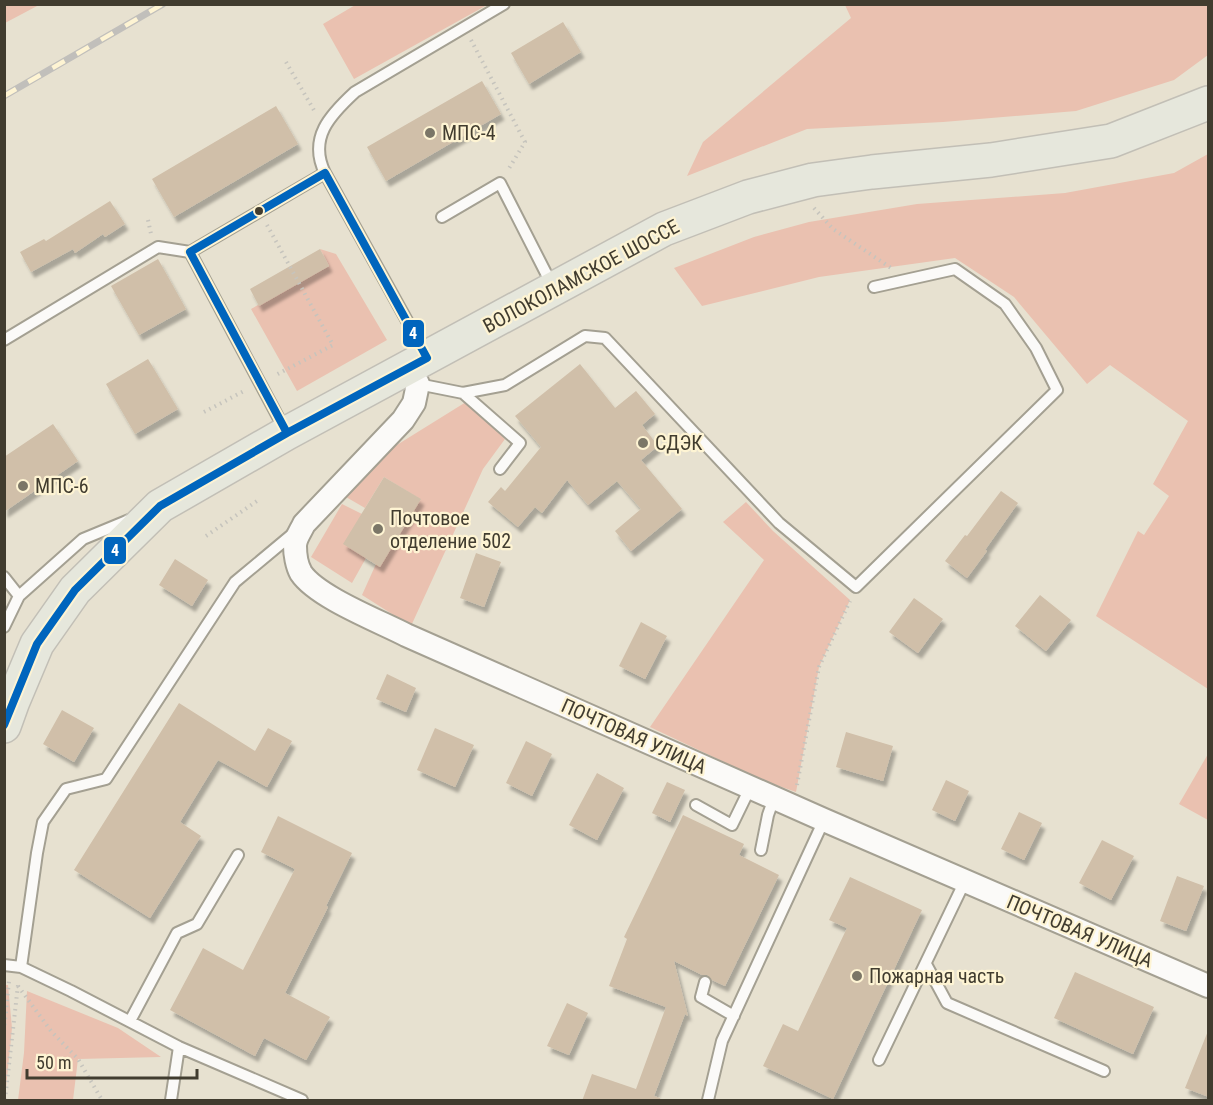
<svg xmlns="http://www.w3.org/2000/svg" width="1213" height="1105" viewBox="0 0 1213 1105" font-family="'Roboto Condensed',sans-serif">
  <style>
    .green { fill: #eac1b0 }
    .building { fill: #d0bfa9; filter: url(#shadow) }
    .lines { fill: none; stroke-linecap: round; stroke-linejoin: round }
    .service-casing { stroke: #a4a092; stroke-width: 14 }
    .minor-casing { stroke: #a4a092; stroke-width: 26 }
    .primary-casing { stroke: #c2bfb6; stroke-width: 36 }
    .path { stroke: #c6c4bd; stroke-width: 4; stroke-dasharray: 1.5 4.5; stroke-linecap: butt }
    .service { stroke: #fbfaf8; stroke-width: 10 }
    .minor { stroke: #fbfaf8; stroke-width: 22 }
    .primary { stroke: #e6e7dc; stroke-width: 33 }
    .rail-casing { stroke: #c1bfbb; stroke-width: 7 }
    .rail { stroke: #fef4d3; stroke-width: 4.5; stroke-dasharray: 14; stroke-linecap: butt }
    .bus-1-casing { stroke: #fef4d3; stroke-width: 12 }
    .bus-1 { stroke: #0065bd; stroke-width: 8 }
    .poi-dot { fill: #7b7667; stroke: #fef4d3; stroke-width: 2 }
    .bus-dot { fill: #413c2f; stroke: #fef4d3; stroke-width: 2 }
    .labels { text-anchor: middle; stroke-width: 4.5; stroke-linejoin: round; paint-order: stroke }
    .poi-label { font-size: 20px; fill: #413c2f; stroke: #fef4d3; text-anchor: start }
    .street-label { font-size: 20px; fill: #413c2f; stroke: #fef4d3 }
    .line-badge { stroke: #fef4d3; stroke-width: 2 }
    .badge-label { font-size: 16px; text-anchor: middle; font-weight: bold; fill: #fff }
  </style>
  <defs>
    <filter id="shadow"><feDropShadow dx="3.5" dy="6" stdDeviation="1.5" flood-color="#0004"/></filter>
  </defs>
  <rect width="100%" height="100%" fill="#e7e1d0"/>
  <path class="green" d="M5 4H39V5L5 23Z
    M357 4H487V5L354 79 323 24Z
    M845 5H1208V55L1174 80 1076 111 943 122 807 129 687 176 703 142 851 18Z
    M1208 154V689L1096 616 1138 531 1144 535 1169 496 1153 484 1188 421 1110 365 1087 384 1014 297 955 258 819 277 702 306 674 268 754 237 809 222 917 204 1065 193 1174 173Z
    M320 249 336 254 387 340 297 391 251 309 329 266Z
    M466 402 505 439 483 469 411 626 362 595 376 564 420 499 384 477 365 508 346 497 392 448Z
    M746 502 773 531 850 600 819 667 796 792 762 780 650 727 764 560 723 522Z
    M342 504 362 514 366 558 352 583 311 557Z
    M1208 754V820L1179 804Z
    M5 985H8L12 1028 5 1098Z
    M27 991 118 1028 161 1057 78 1059 73 1100H18L24 1053Z"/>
  <path class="building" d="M563 22 581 52 529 84 511 53Z
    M482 81 501 114 386 181 367 147Z
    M276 106 298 144 174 217 152 179Z
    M110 201 125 224 105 237 103 234 75 253 73 249 31 272 20 252 44 239 46 241Z
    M320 249 329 266 259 306 250 289Z
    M158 259 186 309 139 335 111 286Z
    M148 359 178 409 135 434 106 384Z
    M580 364 615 408 636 391 655 414 642 425 658 446 641 460 682 509 631 551 615 531 641 509 617 481 588 505 567 480 542 513 535 507 518 527 488 502 501 487 505 491 541 447 515 416Z
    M53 424 78 461 4 512V457Z
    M384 477 421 499 380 567 343 544Z
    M1001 491 1018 503 985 550 987 551 967 578 945 561 965 535 967 536Z
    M476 553 501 562 484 607 460 598Z
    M175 559 208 580 192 606 159 585Z
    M1040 595 1071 620 1046 651 1015 626Z
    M914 598 943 619 918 653 889 632Z
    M641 622 667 636 645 679 619 666Z
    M387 674 416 688 406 712 376 699Z
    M179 703 255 751 268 728 292 741 267 787 218 760 180 822 201 836 150 918 74 870Z
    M62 710 94 728 74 762 43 744Z
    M435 728 474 745 455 787 417 770Z
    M846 732 893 746 883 781 836 767Z
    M526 741 552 754 532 796 506 783Z
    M597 773 624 788 597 840 569 825Z
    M946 780 969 791 955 821 932 810Z
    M667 782 685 790 670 822 652 813Z
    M1019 812 1042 823 1024 860 1001 849Z
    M683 815 744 844 739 855 779 875 725 986 712 980 707 975H702L674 961 688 1016 685 1014 654 1096 660 1098V1101H582L592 1074 636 1089 666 1007 609 986 627 939 624 937Z
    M278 816 352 853 326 906 328 907 285 993 330 1017 306 1060 264 1038 255 1056 170 1010 203 948 243 970 295 869 261 852Z
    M1102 840 1134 856 1111 900 1079 883Z
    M1177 876 1204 886 1186 931 1160 921Z
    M850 877 922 910 833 1099 763 1066 783 1024 798 1031 847 928 829 920Z
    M1075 972 1154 1007 1133 1054 1054 1018Z
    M567 1003 588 1013 569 1055 547 1046Z
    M1208 1031 1209 1032V1097L1185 1088Z"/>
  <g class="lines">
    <g class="service-casing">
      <path id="service" d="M325 173C308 138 330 115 355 92L504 4
        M442 217 500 183 552 285
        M4 340 158 247 190 252
        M418 384 463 393 505 385 585 336 605 338 779 523 856 587 1057 390 1036 348 1005 304 955 269 874 287
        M463 393 520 443 500 469
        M285 430 190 252 325 173 426 355
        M4 577 19 596
        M4 627 19 596 83 539 129 520
        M696 805 732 825 750 788
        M761 850 768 815 774 798
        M926 964 947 1003 1104 1071
        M4 965 21 967 71 991 179 1047 302 1100
        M21 967 37 853 43 822 66 789 106 779 235 582 295 532
        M705 982 701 997 734 1016
        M130 1021 177 933 197 924 238 855
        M879 1060 965 881
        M171 1100 179 1047
        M708 1100 722 1041 824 820"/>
    </g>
    <g class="minor-casing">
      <path id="minor" d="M409 368 418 384 414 403 403 420 304 524C301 531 295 538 295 546 295 554 297 566 301 573 317 597 379 621 406 635L824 820 1208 986"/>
    </g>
    <g class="primary-casing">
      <path id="primary" d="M4 726 13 701 37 644 75 590 160 506 287 433 664 229 748 197 813 180 872 172 991 160 1111 141 1208 103"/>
    </g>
    <path class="path" d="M471 40 525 142 508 170
      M286 62 315 112
      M814 208 833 229 891 268
      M148 220 151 234
      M267 225 333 345 274 376
      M204 412 246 390
      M206 536 257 501
      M797 785 819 667 850 601
      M18 986 51 1031 78 1059 102 1100
      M4 1031 9 981
      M5 1100 18 985"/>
    <use href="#service" class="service"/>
    <use href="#minor" class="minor"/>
    <use href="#primary" class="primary"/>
    <g class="rail-casing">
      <path id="rail" d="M4 96 163 4"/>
    </g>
    <use href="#rail" class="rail"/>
    <g class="bus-1-casing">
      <path id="bus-1" d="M325 173 427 358 287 433 190 252Z
        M4 725 37 644 75 590 160 506 287 433"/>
    </g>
    <use href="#bus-1" class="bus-1"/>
  </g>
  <g class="poi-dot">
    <circle cx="430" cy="133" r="6"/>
    <circle cx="643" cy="443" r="6"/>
    <circle cx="23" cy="486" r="6"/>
    <circle cx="378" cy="529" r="6"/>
    <circle cx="857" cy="976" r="6"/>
  </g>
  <circle class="bus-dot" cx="259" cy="211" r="5"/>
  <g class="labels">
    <g class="poi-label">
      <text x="442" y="140">МПС-4</text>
      <text x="655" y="450">СДЭК</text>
      <text x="35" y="493">МПС-6</text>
      <text x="390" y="525">Почтовое<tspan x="390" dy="23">отделение 502</tspan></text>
      <text x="869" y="983">Пожарная часть</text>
    </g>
    <g class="street-label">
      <text transform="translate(581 276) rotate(-28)" y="7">ВОЛОКОЛАМСКОЕ ШОССЕ</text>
      <text transform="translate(634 736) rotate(24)" y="7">ПОЧТОВАЯ УЛИЦА</text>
      <text transform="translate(1080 931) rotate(23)" y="7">ПОЧТОВАЯ УЛИЦА</text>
    </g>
  </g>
  <g class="line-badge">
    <rect x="402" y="319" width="23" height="29" rx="6" fill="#0065bd"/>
    <rect x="103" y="536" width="24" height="29" rx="6" fill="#0065bd"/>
  </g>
  <g class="badge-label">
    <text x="413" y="339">4</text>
    <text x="115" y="556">4</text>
  </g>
  <rect width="1213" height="1105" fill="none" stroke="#413c2f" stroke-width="12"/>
  <path d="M27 1069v9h170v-9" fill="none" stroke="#413c2f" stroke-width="3"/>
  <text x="36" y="1069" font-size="18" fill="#413c2f" stroke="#fef4d3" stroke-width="4.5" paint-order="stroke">50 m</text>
</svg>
